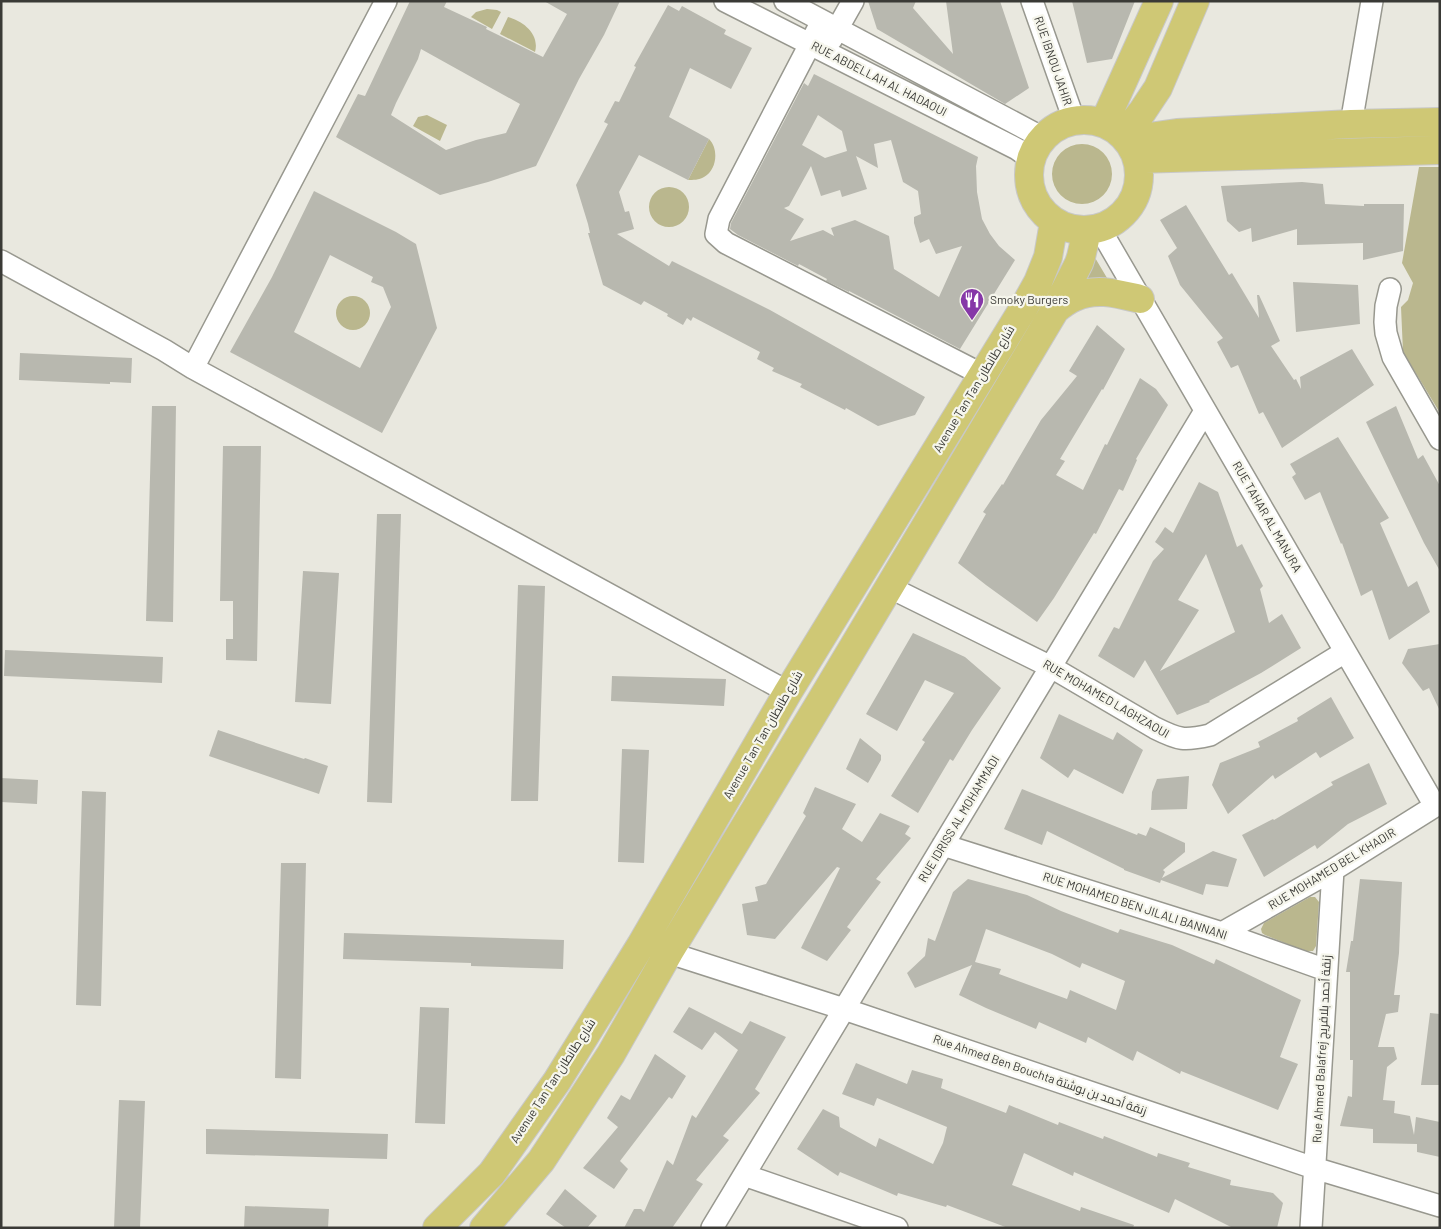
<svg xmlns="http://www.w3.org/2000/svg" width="1441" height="1229" viewBox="0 0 1441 1229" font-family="Barlow,Cairo,sans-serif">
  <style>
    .green { fill: #bab78e }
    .building { fill: #b8b8af; fill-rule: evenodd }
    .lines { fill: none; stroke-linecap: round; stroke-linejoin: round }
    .minor-casing { stroke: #98988f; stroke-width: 24 }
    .major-casing { stroke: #c8c8c7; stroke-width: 30 }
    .minor { stroke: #fff; stroke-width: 21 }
    .major { stroke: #cfc875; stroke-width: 28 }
    .labels { text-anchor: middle; stroke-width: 4.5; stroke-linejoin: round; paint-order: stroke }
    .street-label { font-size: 12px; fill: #3a3a36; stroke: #f6f6ec }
    .poi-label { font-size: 12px; fill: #3a3a36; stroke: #f6f6ec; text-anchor: start }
  </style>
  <rect width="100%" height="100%" fill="#e9e8df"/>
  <path class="green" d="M487 9 497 10 501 12 492 29 471 17 476 12Z
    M508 17C523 21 540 34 535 52L500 34Z
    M427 115 447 125 440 141 413 126 418 117Z
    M709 139C719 149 717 170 704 177 699 180 693 180 688 180Z
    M1052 174a30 30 0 1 1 60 0a30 30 0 1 1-60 0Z
    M1419 167H1440V413L1403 352 1401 307 1408 300 1413 283 1402 263Z
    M649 207a20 20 0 1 1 40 0a20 20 0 1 1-40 0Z
    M1094 256 1110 283 1085 287Z
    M336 313a17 17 0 1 1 34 0a17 17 0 1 1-34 0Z
    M1310 897H1315L1319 902 1316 946 1313 951H1305L1265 935 1262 933 1261 929 1264 923Z"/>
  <path class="building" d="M410 1H447L444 7 487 27 486 29 543 57 567 14 544 1H620L604 35 579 79 536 166 488 182 440 195 336 137 358 94 365 96ZM421 49 520 104 506 133 476 140 446 150 391 115 396 103 418 59Z
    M868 1H916L913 8 953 54 946 1H1000L1029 88 1005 104 877 29Z
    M1072 1H1135L1112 59 1087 63Z
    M668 5 679 11 682 6 726 30 724 34 752 48 731 89 690 68 669 117 709 139 688 180 639 155 619 192 625 212 629 211 634 229 617 234 669 266 672 261 770 310 925 397 915 415 878 426 846 408 845 410 800 387 802 384 772 371 774 368 757 359 760 352 693 317 691 321 687 318 683 325 667 316 668 314 644 301 641 305 603 285 588 233H590L588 224 576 185 608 124 604 122 615 101 619 102 636 67 634 66Z
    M814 74 978 157 976 166 977 192 982 219 990 234 999 246 1015 260 960 349 849 291V292L826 281 827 279 799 264 798 266 738 235 730 229 731 223 804 83 808 86ZM818 115 842 131 847 151 825 158 802 145ZM891 140 903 182 918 191 921 214 914 217V223L920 243 929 239 936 254 962 246 939 297 894 269 889 236 855 220 831 228 834 236 823 230 790 241 804 219 784 208 789 206 811 166 821 196 840 190 842 197 867 189 856 156 878 168 874 144Z
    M1302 182 1323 184 1325 204 1364 206V204H1404L1403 251 1363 260V243L1297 245V229L1252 242 1251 228 1239 232 1227 221 1221 186Z
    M314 191 396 232 416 244 437 328 382 433 230 352 272 277ZM330 255 373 277 371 282 383 287 391 307 360 368 294 332Z
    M1186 205 1229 275 1232 273 1259 318 1257 295H1259L1280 341 1271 346 1294 380 1296 379 1301 389 1300 377 1352 349 1374 385 1282 448 1263 412 1259 414 1238 365 1231 368 1217 342 1223 338 1180 285 1168 256 1177 248 1160 220Z
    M1293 282 1358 285 1360 324 1296 332Z
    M1097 325 1125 349 1103 390 1102 389 1060 459 1065 461 1056 475 1083 490 1105 444 1107 445 1140 378 1156 389 1168 405 1136 459 1137 460 1123 491 1119 489 1096 534 1094 533 1054 598 1037 622 986 585 958 563 986 514 983 512 1002 484 1003 485 1041 420 1077 376 1069 371Z
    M20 353 132 358 131 383 110 382V384L19 380Z
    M152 406H176L173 622 146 621Z
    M1396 406 1418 459 1423 455 1440 486V571L1424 543 1366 422Z
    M1338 437 1389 518 1380 523 1408 587 1417 581 1430 612 1389 640 1372 590 1361 596 1342 543 1341 544 1320 492 1305 500 1292 477 1296 474 1290 464Z
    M223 446H261L257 661 226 660V639H233V601H220Z
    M1199 482 1218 492 1237 547 1242 544 1263 586 1260 589 1269 623 1282 614 1301 648 1261 673 1209 701 1210 702 1177 715 1145 660 1134 678 1098 656 1114 627 1119 629 1153 561 1164 549 1155 542 1165 527 1173 533ZM1206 554 1235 632 1160 671 1199 610 1178 600Z
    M377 514H401L392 803 367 802Z
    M303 571 339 573 331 704 295 702Z
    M518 585 545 586 538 801H511Z
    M913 633 965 657 1001 688 972 730 953 761 950 759 918 813 891 796 925 742 922 740 954 693 925 680 897 731 866 714Z
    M1440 644V711L1429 688 1423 691 1402 663 1408 649Z
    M5 650 163 657 162 683 4 676Z
    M612 676 726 679 724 706 611 701Z
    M1331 697 1354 738 1320 758 1316 752 1275 779 1273 775 1228 814 1212 785 1220 763 1260 747 1258 742 1298 721 1297 718Z
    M1059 714 1113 740 1117 732 1143 750 1123 794 1074 769 1068 778 1040 758Z
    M218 730 304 759 305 758 328 766 319 794 209 756Z
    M860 738 881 755V760L868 783 846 769Z
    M622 749 649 750 644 863 618 862Z
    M1369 763 1387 804 1348 824 1317 849 1315 845 1264 877 1242 835 1273 819 1274 820 1333 785 1331 782Z
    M1189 776 1187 809 1151 810 1152 792 1157 779Z
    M1 778 38 780 37 804 1 802Z
    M815 787 856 804 842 829 862 842 880 813 910 826 905 834 911 838 876 879 881 882 847 927 851 930 827 961 801 948 840 868 837 867 775 939 747 935 742 904 758 901 755 887 766 884 806 816 803 813Z
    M1022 789 1137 835 1138 833 1146 836 1150 827 1185 843V852L1163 870 1165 872 1162 878 1213 851 1237 859 1228 887 1206 884 1203 895 1161 880 1160 883 1124 870V869L1047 831 1042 845 1004 829Z
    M82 791 106 792 101 1006 76 1005Z
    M281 863H306L301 1079 275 1078Z
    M968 879 1027 895 1061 911 1118 933 1120 929 1172 945 1214 964 1216 959 1301 1000 1280 1057 1298 1064 1278 1110 1181 1071 1180 1074 1137 1051 1133 1061 1088 1037 1086 1043 1039 1022 1036 1029 986 1008 959 995 972 965 915 988 907 973 925 956 928 938 935 941 953 892ZM986 929 1052 954 1080 968 1082 963 1125 981 1116 1010 1070 990 1067 999 999 974 1001 969 975 962Z
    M1360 879 1402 882 1399 953 1394 995H1400L1398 1012 1386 1014 1378 1047H1394L1397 1059 1387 1067 1383 1100 1395 1101 1394 1113 1410 1116 1414 1135 1416 1117 1440 1122V1157L1417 1152V1144L1373 1143V1129L1340 1126 1348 1096 1352 1097 1353 1060H1350V972H1346L1351 941H1353Z
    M344 933 564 940 563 969 471 966V963L343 959Z
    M420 1007 449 1008 445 1124 415 1123Z
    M689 1007 742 1034 750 1021 786 1037 755 1089 760 1093 723 1136 729 1140 696 1180 703 1184 672 1228H624L634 1209H641L644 1212 667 1160 673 1165 692 1115 696 1118 738 1050 715 1032 702 1050 673 1032Z
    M1430 1013 1440 1014V1085H1421Z
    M655 1054 686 1076 672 1099 669 1097 620 1161 628 1169 614 1189 583 1168 618 1127 607 1118 621 1095 630 1100Z
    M856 1063 907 1084 912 1070 943 1079 941 1088 1006 1113 1009 1105 1058 1125 1059 1122 1103 1139 1104 1136 1157 1157 1158 1153 1190 1163 1188 1167 1231 1180 1230 1185 1273 1193 1283 1203 1277 1228H1233L1175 1199 1169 1213 1074 1172 1073 1176 1024 1153 1012 1185 1080 1211 1081 1207 1134 1225 1133 1228H1008L947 1205 946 1207 898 1193 897 1196 840 1172 838 1176 797 1149 823 1109 839 1117 840 1127 876 1147 879 1138 933 1164 943 1143 947 1127 877 1098 874 1106 842 1094Z
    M119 1100 145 1101 140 1228H114Z
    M206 1129 388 1134 387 1159 206 1154Z
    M565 1189 597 1216 587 1228H566L546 1214Z
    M245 1206 329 1209 328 1228H244Z"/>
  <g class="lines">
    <g class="minor-casing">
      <path id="minor" d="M725 1 1017 149 1031 159
        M785 1 1043 138
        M1032 1 1074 120
        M822 21 719 219 716 234 726 243 983 375
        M831 40 853 1
        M1351 124 1372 1
        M1100 229 1435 806
        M1 261 164 350 193 368 788 692
        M1390 289 1386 306 1385 322 1386 333 1393 357 1440 439
        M193 368 386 1
        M889 587 1051 667 1155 728C1179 740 1184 741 1210 735L1345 652
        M943 845 1222 933 1326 970
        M1222 933 1333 870 1440 803
        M654 948 844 1009 1314 1168 1440 1206
        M744 1175 897 1228
        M712 1228 1205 411
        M1311 1228 1333 870"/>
    </g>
    <g class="major-casing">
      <path id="major" d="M1029 175a55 55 0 1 1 110 0a55 55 0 1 1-110 0Z
        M1104 123 1159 1
        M1123 135 1142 112 1158 88 1195 1
        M1128 140 1177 133 1197 132 1351 124 1440 122
        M1137 159 1440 150
        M1055 310C1061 305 1068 300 1075 297 1096 287 1119 294 1140 299
        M437 1228 492 1173 557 1081 641 945 788 692 1023 309 1038 282 1048 257 1054 222
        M484 1228 541 1161 572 1114 611 1054 669 952 821 701 1055 310 1079 263 1081 257 1087 231"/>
    </g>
    <use href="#minor" class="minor"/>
    <use href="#major" class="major"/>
  </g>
  <defs>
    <g id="restaurant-pin" transform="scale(1.25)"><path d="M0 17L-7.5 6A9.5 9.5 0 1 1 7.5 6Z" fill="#8638a8" stroke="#f6f6ec"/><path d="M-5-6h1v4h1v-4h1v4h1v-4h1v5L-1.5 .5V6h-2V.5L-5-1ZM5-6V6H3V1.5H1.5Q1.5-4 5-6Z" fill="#fff"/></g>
  </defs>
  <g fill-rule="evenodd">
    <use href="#restaurant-pin" x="972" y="300"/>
  </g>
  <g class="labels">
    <g class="street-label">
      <text transform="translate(1053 61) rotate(71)" y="4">RUE IBNOU JAHIR</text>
      <text transform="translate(879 79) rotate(27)" y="4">RUE ABDELLAH AL HADAOUI</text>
      <text transform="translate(974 389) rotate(-59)" y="4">Avenue Tan Tan شارع طانطان</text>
      <text transform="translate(1267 517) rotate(60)" y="4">RUE TAHAR AL MANJRA</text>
      <text transform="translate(1106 699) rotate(30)" y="4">RUE MOHAMED LAGHZAOUI</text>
      <text transform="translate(763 735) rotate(-60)" y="4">Avenue Tan Tan شارع طانطان</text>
      <text transform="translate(959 819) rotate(-59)" y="4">RUE IDRISS AL MOHAMMADI</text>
      <text transform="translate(1332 869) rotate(-31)" y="4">RUE MOHAMED BEL KHADIR</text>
      <text transform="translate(1135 906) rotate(18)" y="4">RUE MOHAMED BEN JILALI BANNANI</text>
      <text transform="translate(1322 1049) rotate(-87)" y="4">Rue Ahmed Balafrej زنقة أحمد بلافريج</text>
      <text transform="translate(1040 1075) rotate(19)" y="4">Rue Ahmed Ben Bouchta زنقة أحمد بن بوشتة</text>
      <text transform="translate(553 1081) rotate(-57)" y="4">Avenue Tan Tan شارع طانطان</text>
    </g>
    <g class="poi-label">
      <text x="990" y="304">Smoky Burgers</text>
    </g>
  </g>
  <rect width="1441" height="1229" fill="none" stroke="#3a3a36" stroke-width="5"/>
</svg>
